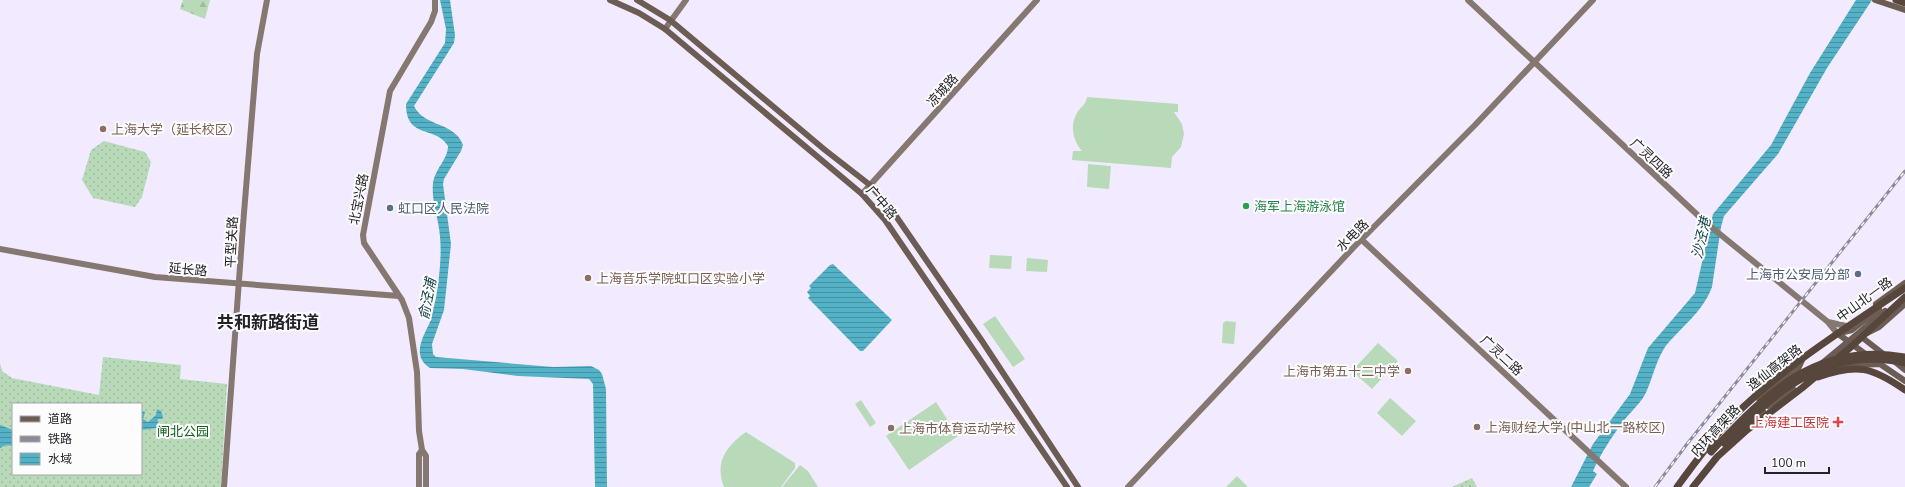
<svg xmlns="http://www.w3.org/2000/svg" width="1905" height="487" viewBox="0 0 1905 487" font-family="'Nunito Sans','Noto Sans SC',sans-serif">
  <style>
    .grass { fill: url(#grass-dots); fill-rule: evenodd }
    .forest { fill: url(#forest-firs) }
    .garden { fill: #b8dab8 }
    .water { fill: url(#water-rules) }
    .lines { fill: none; stroke-linecap: round; stroke-linejoin: round }
    .secondary { stroke: #857871; stroke-width: 6 }
    .primary { stroke: #6c5d54; stroke-width: 6 }
    .highway { stroke: #57463c; stroke-width: 7 }
    .rail-casing { stroke: #8e8997; stroke-width: 3 }
    .rail { stroke: #fcfcfc; stroke-width: 1.5; stroke-dasharray: 4.5; stroke-linecap: butt }
    .education-dot { fill: #8d6e63; stroke: #fcfcfc; stroke-width: 1.5 }
    .leisure-dot { fill: #2e9e5b; stroke: #fcfcfc; stroke-width: 1.5 }
    .service-dot { fill: #5c6f8a; stroke: #fcfcfc; stroke-width: 1.5 }
    .health-dot { fill: #e0444e; stroke: #fcfcfc; stroke-width: 1.5 }
    .labels { text-anchor: middle; stroke-width: 4; stroke-linejoin: round; paint-order: stroke }
    .street-label { font-size: 13px; fill: #242229; stroke: #fcfcfc }
    .education-label { font-size: 13px; fill: #785e54; stroke: #fcfcfc; text-anchor: start }
    .leisure-label { font-size: 13px; fill: #27864d; stroke: #fcfcfc; text-anchor: start }
    .service-label { font-size: 13px; fill: #4e5e75; stroke: #fcfcfc; text-anchor: start }
    .health-label { font-size: 13px; fill: #be3a42; stroke: #fcfcfc; text-anchor: end }
    .park-label { font-size: 13px; fill: #13601d; stroke: #fcfcfc }
    .water-label { font-size: 14px; font-style: italic; fill: #16414b; stroke: #fcfcfc }
    .district-label { font-size: 17px; font-weight: bold; fill: #242229; stroke: #fcfcfc }
  </style>
  <defs>
    <pattern id="grass-dots" width="8" height="8" patternUnits="userSpaceOnUse"><rect width="8" height="8" fill="#b8dab8"/><path d="M2 2h.1M6 6h.1" fill="none" stroke="#9ebb9e" stroke-width="1.8" stroke-linecap="round"/></pattern>
    <pattern id="forest-firs" width="22" height="20" patternUnits="userSpaceOnUse"><rect width="22" height="20" fill="#b8dab8"/><path d="M5 1l3.5 6h-7zM16 11l3.5 6h-7z" fill="#9ebb9e"/></pattern>
    <pattern id="water-rules" width="6" height="5" patternUnits="userSpaceOnUse"><rect width="6" height="5" fill="#54b2c7"/><path d="M0 2.5h6" fill="none" stroke="#4590a2"/></pattern>
  </defs>
  <rect width="100%" height="100%" fill="#f2ebff"/>
  <path class="grass" d="M104 141 145 152 151 162 142 197 135 207 93 198 82 180 91 150Z
    M103 357 181 365 180 379 227 384 221 487H0V363L2 371 12 378 99 395ZM13 404H141V474H13Z
    M1472 478 1477 487H1452Z"/>
  <path class="forest" d="M183 0H210L205 19 180 9Z"/>
  <path class="garden" d="M1087 97 1178 104V112H1174L1182 124 1184 134 1181 147 1172 157 1171 168 1072 160 1073 151H1082C1072 139 1069 123 1079 110 1083 105 1086 104 1087 97Z
    M1088 164 1111 166 1109 189 1087 187Z
    M990 255 1012 256 1011 269 989 268Z
    M1027 258 1048 260 1047 272 1026 271Z
    M995 316 1025 359 1013 367 983 324Z
    M1226 321 1236 322 1234 344 1222 343 1223 323Z
    M1378 343 1398 361 1372 389 1352 371Z
    M1390 398 1416 421 1402 436 1377 413Z
    M861 400 876 423 870 427 855 404Z
    M936 402 958 436 909 470 886 436Z
    M746 432 795 463V468L781 487H724C714 463 727 445 746 432Z
    M800 465 808 471 818 487H782Z
    M1237 476 1248 487H1226Z"/>
  <path class="water" d="M440 0H450L455 35 454 43 414 106C424 127 455 122 463 145L461 151 444 179 443 184 451 244 444 310 432 344 433 354 436 357 553 367 591 366 599 370 602 374 606 389 607 487H595L593 384 589 379 518 376 463 369 430 368C411 356 423 337 430 322 432 315 434 306 436 298 439 279 442 256 440 237 439 219 431 201 433 183 435 169 448 159 448 146 436 125 406 140 406 104L445 43 446 29Z
    M1856 0H1872L1827 68 1778 154 1724 216 1721 227 1712 287C1703 312 1681 327 1665 347 1654 364 1652 383 1643 398 1638 405 1631 412 1625 419 1613 435 1601 453 1593 471L1597 474 1589 487H1571L1593 444 1630 394 1648 348 1695 293 1713 214 1771 145 1810 73Z
    M833 264 892 320 863 351H860L808 298 810 296 807 292 811 288 809 286 830 265Z
    M157 409 161 411 163 417 162 419H158L157 428 141 430V411L145 412 143 419 148 422 156 415Z
    M0 425 13 430V446L6 445 0 448Z"/>
  <g class="lines">
    <path class="secondary" d="M1468 0 1705 222 1828 322 1837 333
      M665 29 686 0
      M862 194 1037 0
      M1362 240 1626 487
      M0 249 155 277 399 296
      M1828 322 1846 326
      M224 487 243 225 257 54 267 0
      M419 487V454L422 450
      M426 487V456L422 450 419 431 417 372 409 318 402 300 364 243 363 235 390 91 431 22 435 11V0
      M1128 487 1353 248 1475 125 1593 0"/>
    <path class="primary" d="M610 0 639 13 665 29 862 194 885 220 1067 487
      M637 0 670 20 825 150 870 185 889 206 982 341 1078 487
      M1875 0 1905 10
      M1876 304 1905 283
      M1837 333 1868 356
      M1840 333 1852 330 1879 309
      M1867 333 1879 327 1905 304
      M1859 335 1886 356
      M1894 361 1905 370
      M1877 362 1905 381
      M1821 364 1885 311
      M1843 366 1879 364
      M1758 398 1798 369 1803 358
      M1768 406 1794 390
      M1748 426 1763 411"/>
    <path class="highway" d="M1896 0 1905 3
      M1818 377C1857 363 1872 367 1905 390
      M1725 444C1773 392 1829 345 1905 363
      M1711 452C1766 393 1817 341 1905 357
      M1677 487C1693 465 1714 437 1732 418 1783 367 1846 328 1905 288
      M1693 487 1717 457 1747 430 1802 388 1852 346 1905 297"/>
    <g class="rail-casing">
      <path id="rail" d="M1655 487 1687 444 1905 171"/>
    </g>
    <use href="#rail" class="rail"/>
  </g>
  <g class="education-dot">
    <circle cx="103" cy="129" r="4"/>
    <circle cx="588" cy="278" r="4"/>
    <circle cx="1408" cy="371" r="4"/>
    <circle cx="1477" cy="427" r="4"/>
    <circle cx="891" cy="428" r="4"/>
  </g>
  <circle class="leisure-dot" cx="1246" cy="206" r="4"/>
  <g class="service-dot">
    <circle cx="390" cy="208" r="4"/>
    <circle cx="1858" cy="274" r="4"/>
  </g>
  <path class="health-dot" d="M1836 416h4v4h4v4h-4v4h-4v-4h-4v-4h4z"/>
  <g class="labels">
    <g class="street-label">
      <text transform="translate(942 90) rotate(-48)" y="5">凉城路</text>
      <text transform="translate(1652 158) rotate(43)" y="5">广灵四路</text>
      <text transform="translate(358 199) rotate(-79)" y="5">北宝兴路</text>
      <text transform="translate(882 202) rotate(49)" y="5">广中路</text>
      <text transform="translate(1352 235) rotate(-45)" y="5">水电路</text>
      <text transform="translate(231 242) rotate(-87)" y="5">平型关路</text>
      <text transform="translate(188 269) rotate(5)" y="5">延长路</text>
      <text transform="translate(1864 299) rotate(-36)" y="5">中山北一路</text>
      <text transform="translate(1502 355) rotate(43)" y="5">广灵二路</text>
      <text transform="translate(1774 367) rotate(-38)" y="5">逸仙高架路</text>
      <text transform="translate(1715 430) rotate(-47)" y="5">内环高架路</text>
    </g>
    <g class="education-label">
      <text x="111" y="134">上海大学（延长校区）</text>
      <text x="596" y="283">上海音乐学院虹口区实验小学</text>
      <text x="1400" y="376" text-anchor="end">上海市第五十二中学</text>
      <text x="1485" y="432">上海财经大学 (中山北一路校区)</text>
      <text x="899" y="433">上海市体育运动学校</text>
    </g>
    <g class="leisure-label">
      <text x="1254" y="211">海军上海游泳馆</text>
    </g>
    <g class="service-label">
      <text x="398" y="213">虹口区人民法院</text>
      <text x="1850" y="279" text-anchor="end">上海市公安局分部</text>
    </g>
    <g class="health-label">
      <text x="1829" y="427">上海建工医院</text>
    </g>
    <g class="park-label">
      <text x="183" y="436">闸北公园</text>
    </g>
    <g class="water-label">
      <text transform="translate(1701 238) rotate(-77)" y="5">沙泾港</text>
      <text transform="translate(427 299) rotate(-79)" y="5">俞泾浦</text>
    </g>
    <g class="district-label">
      <text x="268" y="328">共和新路街道</text>
    </g>
  </g>
  <rect x="12" y="403" width="130" height="72" fill="#fcfcfc" stroke="#a6a5a8"/>
  <rect x="20" y="416" width="20" height="6" fill="#6c5d54" stroke="#a6a5a8"/>
  <text x="48" y="423" font-size="12" fill="#242229">道路</text>
  <rect x="20" y="436" width="20" height="6" fill="#8e8997" stroke="#a6a5a8"/>
  <text x="48" y="443" font-size="12" fill="#242229">铁路</text>
  <rect x="20" y="453" width="20" height="12" fill="url(#water-rules)" stroke="#a6a5a8"/>
  <text x="48" y="463" font-size="12" fill="#242229">水域</text>
  <path d="M1765 467v6h64v-6" fill="none" stroke="#242229" stroke-width="2"/>
  <text x="1771" y="467" font-size="12" fill="#242229" stroke="#fcfcfc" stroke-width="3" paint-order="stroke">100 m</text>
</svg>
